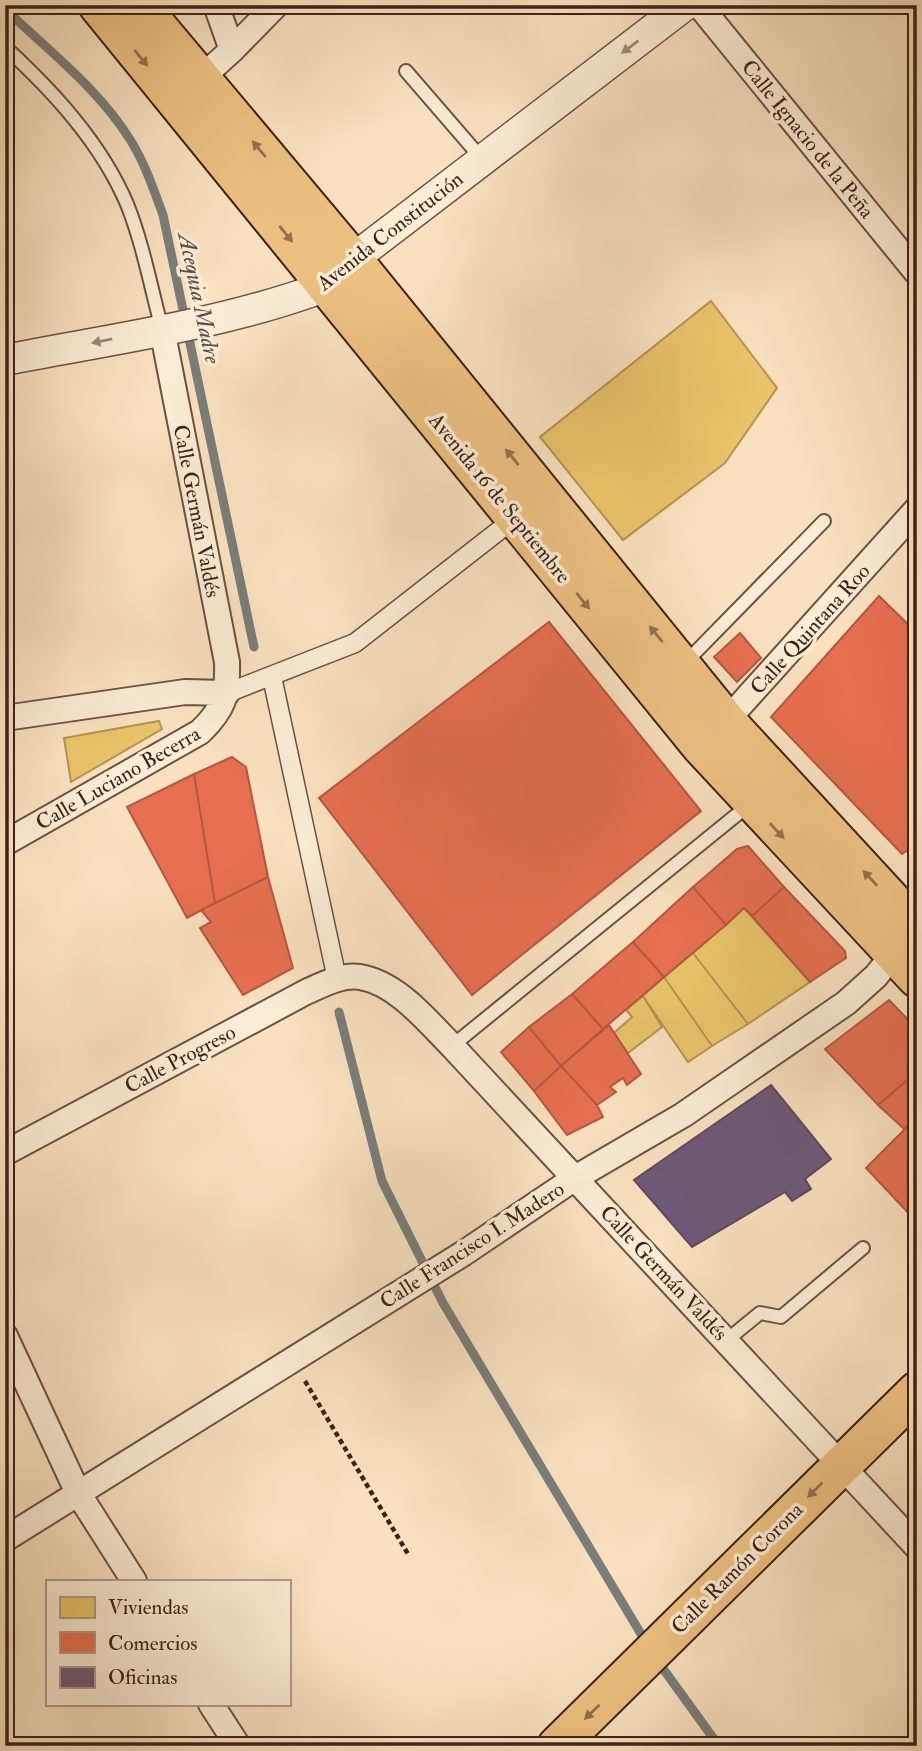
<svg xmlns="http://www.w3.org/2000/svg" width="922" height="1751" viewBox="0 0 922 1751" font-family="'IM FELL Double Pica',serif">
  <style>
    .homes { fill: #e9c46a; stroke: #b59352; stroke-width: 2 }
    .shops { fill: #e76f51; stroke: #b45840; stroke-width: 2 }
    .offices { fill: #6d597a; stroke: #5e485d; stroke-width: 2 }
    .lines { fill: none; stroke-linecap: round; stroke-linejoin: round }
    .stream { stroke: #797e7a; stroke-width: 9 }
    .service-casing { stroke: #6b5242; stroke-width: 16 }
    .pedestrian-casing { stroke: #6b5242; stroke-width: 21 }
    .minor-casing { stroke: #6b5242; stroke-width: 28 }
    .tertiary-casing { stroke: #6b5242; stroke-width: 33 }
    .primary-casing { stroke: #3c2219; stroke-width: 42 }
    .path { stroke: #3c2219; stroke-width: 4.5; stroke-dasharray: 5 3.5; stroke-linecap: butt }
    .service { stroke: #fbecd5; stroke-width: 12 }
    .pedestrian { stroke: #fbecd5; stroke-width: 18 }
    .minor { stroke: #fbecd5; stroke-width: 24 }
    .tertiary { stroke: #fbecd5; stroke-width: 30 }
    .primary { stroke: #ecc080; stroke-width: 38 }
    .oneway { fill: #9c8777 }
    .oneway2 { fill: #94714c }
    .labels { text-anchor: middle; stroke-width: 7; stroke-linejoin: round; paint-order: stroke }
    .street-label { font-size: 21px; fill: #3c2219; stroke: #fbecd5 }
    .water-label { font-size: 23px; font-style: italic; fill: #5a5049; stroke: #fbecd5 }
  </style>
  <rect width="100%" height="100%" fill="#f9e1bf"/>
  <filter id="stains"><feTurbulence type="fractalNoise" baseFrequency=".00286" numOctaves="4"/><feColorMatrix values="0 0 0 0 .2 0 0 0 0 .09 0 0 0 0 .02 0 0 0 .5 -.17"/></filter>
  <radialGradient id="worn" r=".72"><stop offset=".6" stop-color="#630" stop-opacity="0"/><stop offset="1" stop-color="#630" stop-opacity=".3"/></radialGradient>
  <path class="homes" d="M711 301 777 388 725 463 623 540 540 437Z
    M159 721 162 729 71 782 64 738Z
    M744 908 810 982 748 1024 693 953Z
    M693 953 748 1024 712 1046 664 977Z
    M664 977 712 1046 688 1062 643 996Z
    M643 996 662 1027 628 1053 614 1033 632 1017 626 1010Z"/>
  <path class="shops" d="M879 596 917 633V844L902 854 771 717Z
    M549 622 701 811 472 995 319 798Z
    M740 633 761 658 737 682 714 657Z
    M232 757 246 767 268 877 215 903 194 774Z
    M194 774 215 903 187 918 127 807Z
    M748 846 784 887 752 916 744 908 726 925 693 887 737 849Z
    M268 877 293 968 243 995 200 928 211 922 201 910Z
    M693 887 726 925 664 977 633 942Z
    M784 887 845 951 846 958 810 982 752 916Z
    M633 942 664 977 603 1029 572 994Z
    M572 994 603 1029 561 1066 529 1027Z
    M889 1000 917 1029V1072L878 1105 825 1049Z
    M609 1025 641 1074 627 1085 623 1078 610 1087 616 1092 597 1105 561 1066Z
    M529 1027 561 1066 534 1091 501 1052Z
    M561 1066 597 1105 603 1117 567 1135 534 1091Z
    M917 1072V1117L904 1129 878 1105Z
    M917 1117V1213L912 1217 866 1168Z"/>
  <path class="offices" d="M771 1085 831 1159 805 1179 811 1189 792 1201 785 1192 692 1247 634 1180Z"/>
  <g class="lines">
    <path class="stream" d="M5 9C48 50 100 90 131 141 145 164 154 190 163 215L254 647
      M339 1012 382 1181 443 1303 647 1644
      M656 1659 719 1746"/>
    <g class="service-casing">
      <path id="service" d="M5 47C53 91 101 143 127 204 143 244 151 288 162 329
        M406 71 482 159
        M684 664 824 521
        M452 1046 750 804
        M727 1340 760 1313 781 1317 863 1248"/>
    </g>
    <g class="pedestrian-casing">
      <path id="pedestrian" d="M272 677 337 979
        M227 693 355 643 501 529"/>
    </g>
    <g class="minor-casing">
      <path id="minor" d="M699 5 917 273
        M232 50 276 5
        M200 79 232 50 216 5
        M5 718 185 692 227 693
        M718 730 917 509
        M5 843 200 732C224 709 228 695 227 662L162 329
        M5 1153 306 992C322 985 342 974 360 977 397 983 427 1021 452 1046L917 1547
        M5 1336 78 1493 134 1581
        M5 1539 464 1253 575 1178 683 1115 846 1003 876 976 903 942
        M211 1704 238 1746"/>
    </g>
    <g class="tertiary-casing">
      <path id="tertiary" d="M5 360C107 340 212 326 310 292L685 5"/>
    </g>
    <g class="primary-casing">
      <path id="primary" d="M98 5 701 746 917 978
        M139 5 353 260 727 722 917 928
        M557 1746 917 1391"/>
    </g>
    <path class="path" d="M305 1381 408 1554"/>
    <use href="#service" class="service"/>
    <use href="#pedestrian" class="pedestrian"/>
    <use href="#minor" class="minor"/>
    <use href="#tertiary" class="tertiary"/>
    <use href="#primary" class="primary"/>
  </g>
  <defs><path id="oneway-solid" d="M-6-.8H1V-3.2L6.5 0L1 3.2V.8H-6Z" transform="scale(1.75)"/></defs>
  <g class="oneway">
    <use href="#oneway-solid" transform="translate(630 47) rotate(143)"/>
    <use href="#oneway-solid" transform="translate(102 341) rotate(169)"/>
  </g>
  <g class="oneway2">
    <use href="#oneway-solid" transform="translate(141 58) rotate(51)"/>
    <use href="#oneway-solid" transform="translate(259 149) rotate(-130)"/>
    <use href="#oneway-solid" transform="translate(286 234) rotate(51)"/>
    <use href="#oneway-solid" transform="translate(512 457) rotate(-129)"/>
    <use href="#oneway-solid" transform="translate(583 601) rotate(51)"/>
    <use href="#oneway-solid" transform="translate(656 634) rotate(-129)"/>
    <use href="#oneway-solid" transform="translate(777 831) rotate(47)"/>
    <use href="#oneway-solid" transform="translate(870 878) rotate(-133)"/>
    <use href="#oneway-solid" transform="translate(815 1490) rotate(135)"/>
    <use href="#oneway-solid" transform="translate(592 1712) rotate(136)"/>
  </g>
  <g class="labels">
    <g class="street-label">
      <text transform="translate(808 139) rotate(51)" y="7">Calle Ignacio de la Peña</text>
      <text transform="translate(390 231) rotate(-38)" y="7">Avenida Constitución</text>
      <text transform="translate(500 498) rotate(51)" y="7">Avenida 16 de Septiembre</text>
      <text transform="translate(197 511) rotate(79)" y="7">Calle Germán Valdés</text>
      <text transform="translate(810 629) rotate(-48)" y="7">Calle Quintana Roo</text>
      <text transform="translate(118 778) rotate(-30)" y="7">Calle Luciano Becerra</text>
      <text transform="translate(180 1059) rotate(-28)" y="7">Calle Progreso</text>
      <text transform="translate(472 1245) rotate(-33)" y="7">Calle Francisco I. Madero</text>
      <text transform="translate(664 1273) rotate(47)" y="7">Calle Germán Valdés</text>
      <text transform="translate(737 1568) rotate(-45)" y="7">Calle Ramón Corona</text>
    </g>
    <g class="water-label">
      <text transform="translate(200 298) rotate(78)" y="8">Acequia Madre</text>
    </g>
  </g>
  <rect width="922" height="1751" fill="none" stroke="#f9e1bf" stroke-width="28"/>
  <rect x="7" y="7" width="908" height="1737" fill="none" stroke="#3c2219" stroke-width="3.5"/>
  <rect x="14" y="14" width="894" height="1723" fill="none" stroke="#3c2219" stroke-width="2"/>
  <rect x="46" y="1580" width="245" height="126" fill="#fbecd5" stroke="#af9b8a" stroke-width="2"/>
  <rect x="60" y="1597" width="35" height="21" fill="#e9c46a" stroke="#af9b8a" stroke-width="2"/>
  <text x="108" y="1614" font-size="21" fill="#3c2219">Viviendas</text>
  <rect x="60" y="1632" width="35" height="21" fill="#e76f51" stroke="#af9b8a" stroke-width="2"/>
  <text x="108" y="1650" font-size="21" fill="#3c2219">Comercios</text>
  <rect x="60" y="1667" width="35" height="21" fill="#6d597a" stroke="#af9b8a" stroke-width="2"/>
  <text x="108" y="1684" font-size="21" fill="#3c2219">Oficinas</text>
  <rect width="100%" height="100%" filter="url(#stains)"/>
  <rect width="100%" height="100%" fill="url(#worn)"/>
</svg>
